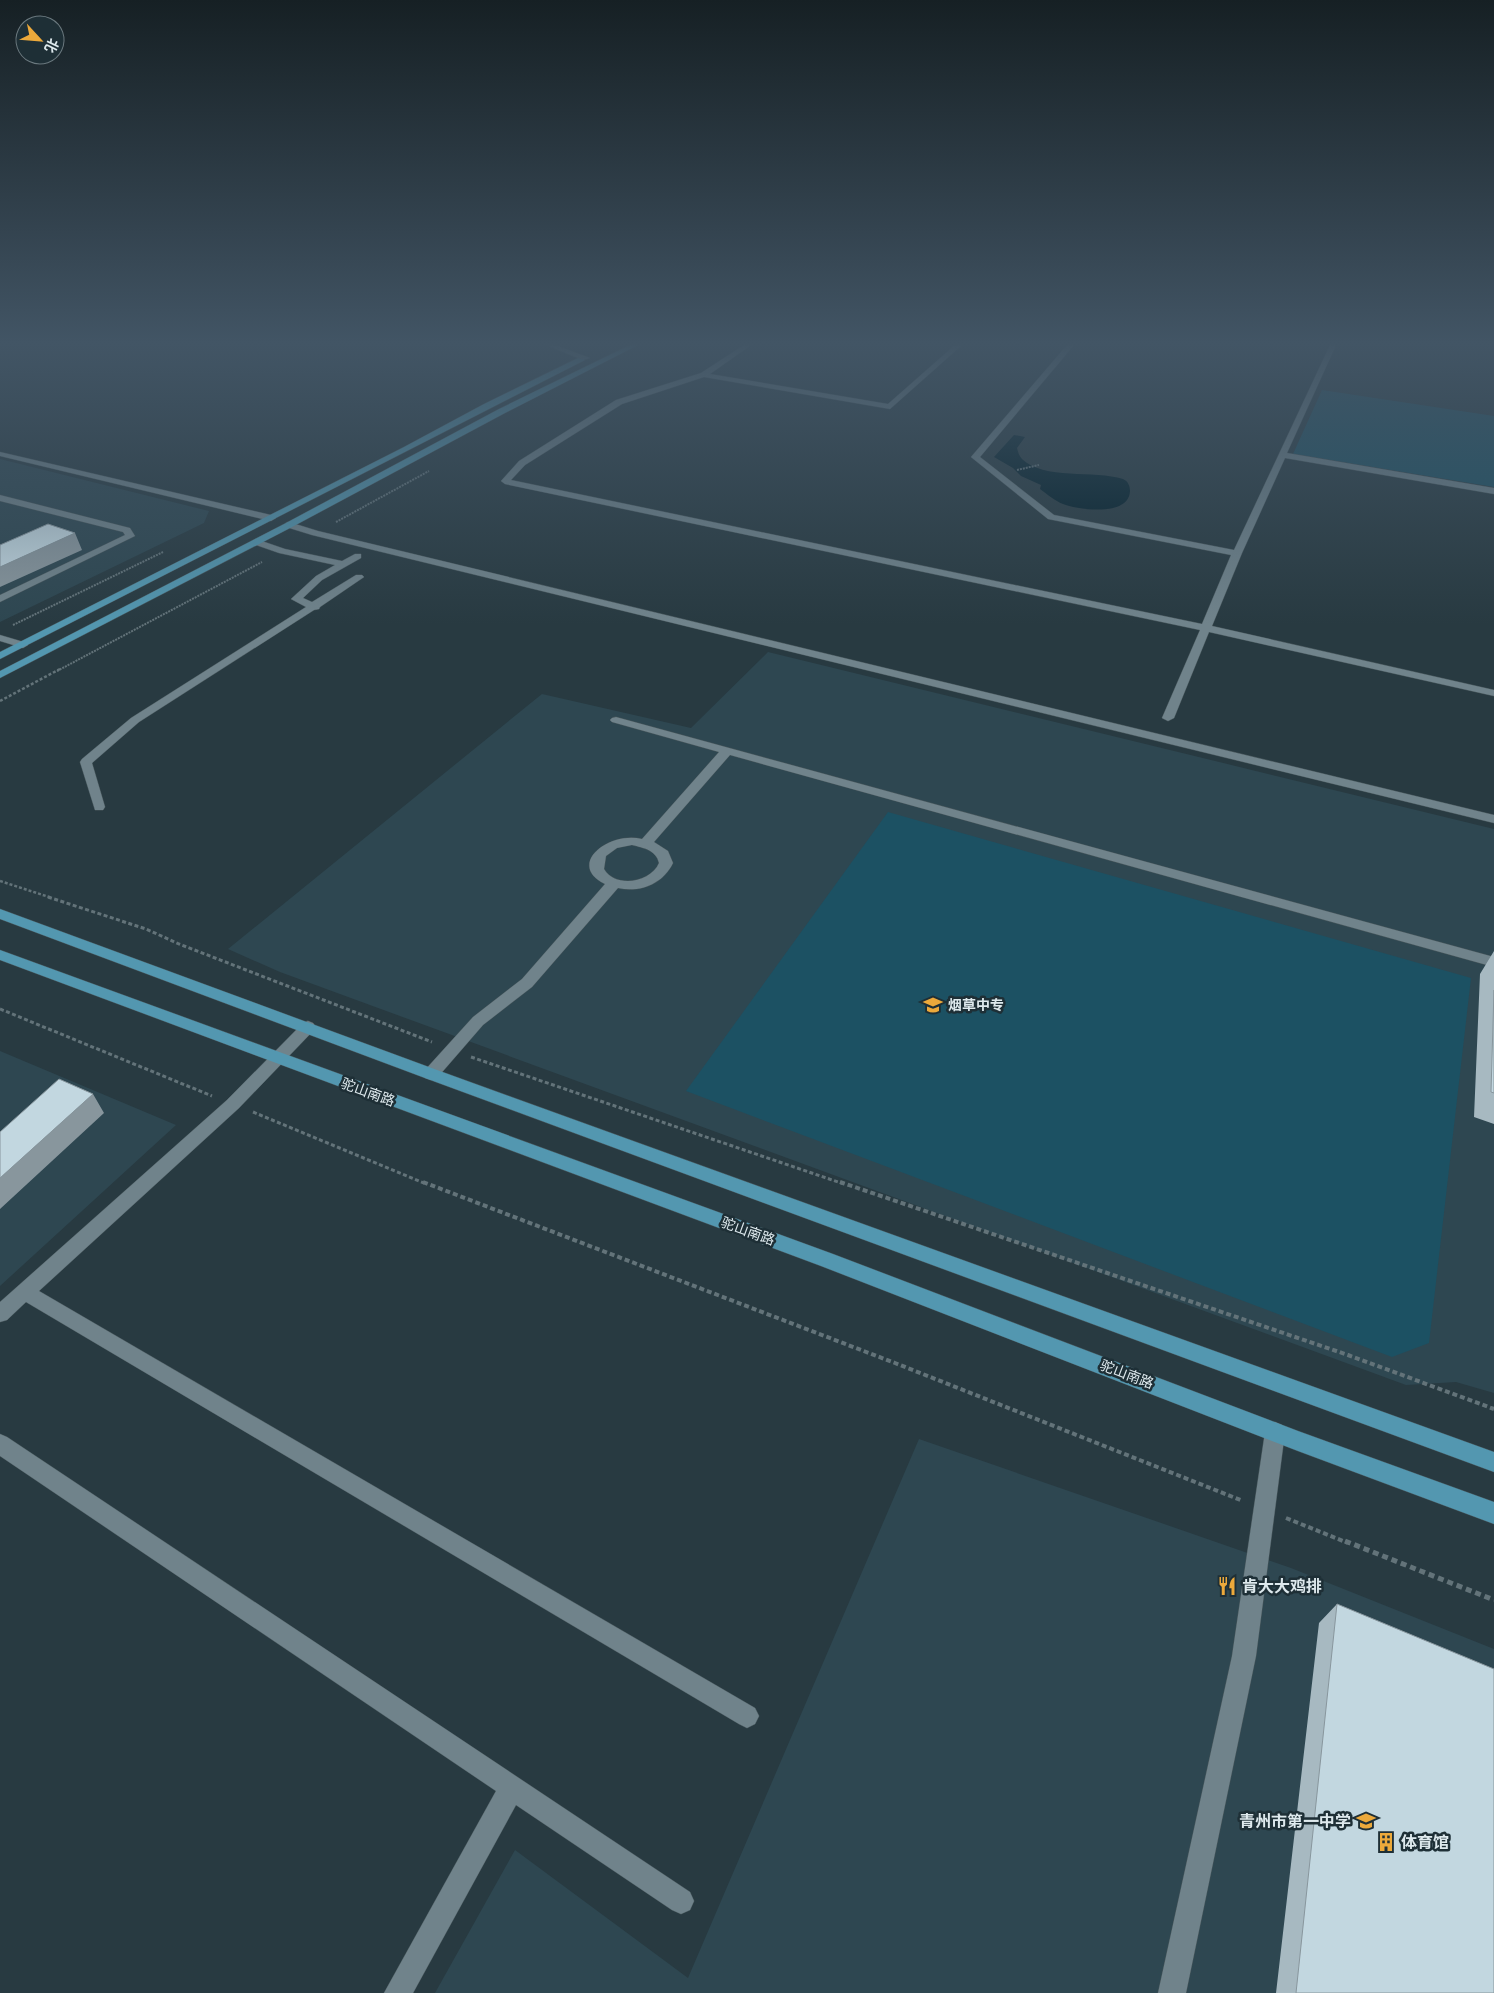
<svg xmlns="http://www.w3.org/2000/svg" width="1494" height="1993" viewBox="0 0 1494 1993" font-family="'PT Sans Narrow','Noto Sans SC',sans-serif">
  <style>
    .built { fill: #2e4751 }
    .green { fill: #1c5163 }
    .water { fill: #001e29 }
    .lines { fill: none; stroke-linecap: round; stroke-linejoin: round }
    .minor-casing { stroke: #46555a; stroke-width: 1 }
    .major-casing { stroke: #46555a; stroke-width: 1 }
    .path-far4 { stroke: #637379; stroke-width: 2; stroke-dasharray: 2 1; stroke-linecap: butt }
    .path-far3 { stroke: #637379; stroke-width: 2.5; stroke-dasharray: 3 2; stroke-linecap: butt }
    .path-far2 { stroke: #637379; stroke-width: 3; stroke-dasharray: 4 2.5; stroke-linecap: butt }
    .path-far1 { stroke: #637379; stroke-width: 4; stroke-dasharray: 5 3; stroke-linecap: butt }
    .path { stroke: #637379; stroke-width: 5; stroke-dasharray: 6 4; stroke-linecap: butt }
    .minor { fill: #70838b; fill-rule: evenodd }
    .major { fill: #5397b0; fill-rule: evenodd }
    .wall { fill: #a7b9c1 }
    .shaded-wall { fill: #88969d }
    .building { fill: #c2d7e0; stroke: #88969d }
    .labels { text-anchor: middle; stroke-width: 5; stroke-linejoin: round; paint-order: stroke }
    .poi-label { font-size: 14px; font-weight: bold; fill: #dee9ed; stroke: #1e2f36; text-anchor: start }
    .street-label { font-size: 14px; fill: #dee9ed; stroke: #1e2f36 }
    .near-poi-label { font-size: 16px; font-weight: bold; fill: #dee9ed; stroke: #1e2f36; text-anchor: start }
  </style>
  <rect width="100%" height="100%" fill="#283a41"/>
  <path class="built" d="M0 459 209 511 204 523 0 622Z
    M768 652 1494 829V1393L1456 1382 1406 1385 280 972 228 949 542 694 691 728Z
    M0 1051 176 1125 0 1286Z
    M919 1439 1291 1568 1494 1649V1993H435L515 1850 688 1978Z"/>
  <path class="green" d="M1322 390 1494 416V487L1293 454Z
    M888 812 1471 978 1429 1343 1392 1357 686 1091Z"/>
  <path class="water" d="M1014 435 1025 437 1017 448C1018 452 1019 456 1022 459 1043 480 1095 470 1123 479 1128 481 1130 486 1130 491 1129 517 1078 510 1063 504 1055 501 1047 494 1040 489L1041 485 1021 476 1013 468 994 457Z"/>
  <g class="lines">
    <g class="minor-casing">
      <path id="minor" d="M546 345H555L590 358 583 360Z
        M744 345H751L710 374 888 404 955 345H962L890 409 704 377 622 404 525 465 511 480 1202 624 1231 555 1048 519 971 457 1067 345H1074L980 457 1054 515 1234 550 1330 345H1336L1287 453 1494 488V494L1285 458 1242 553 1212 626 1494 690V696L1209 632 1174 718 1168 721 1162 718 1200 630 505 484 501 481 519 461 616 400 701 373Z
        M0 452 271 515 276 518 271 521 0 456Z
        M0 495 130 528 135 536 0 602V595L125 535 123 532 0 501Z
        M289 522 318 531 1494 815V823L312 535 286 527V523Z
        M256 539 285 549 342 561 355 554H361V558L322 580 303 598 312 602 356 575H362L364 577 320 607 319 609 314 610 139 722 92 763 105 807 103 810H95L80 762 82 759 131 718 306 607 291 599 316 576 335 565 279 553 253 544 251 542Z
        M0 635 27 643 28 645 23 648 0 641Z
        M616 717 1494 957V967L730 755 654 842 668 851 673 863C663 884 640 893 618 888L532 987 483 1025 437 1078 431 1080 425 1078 423 1074 425 1070 473 1017 522 979 605 884C566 865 608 831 642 839L719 752 612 722 610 720 612 718ZM632 845C644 848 656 850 659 863 651 882 616 889 604 869L606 856 617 848Z
        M308 1021 313 1023 316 1027 313 1031 239 1108 39 1291 755 1708 759 1716 755 1724 747 1728 739 1724 26 1302 7 1320 0 1322V1302L227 1100 303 1023Z
        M1275 1422 1282 1425 1285 1432 1256 1656 1186 1993H1158L1232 1656 1265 1432 1268 1425Z
        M0 1434 7 1437 690 1892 694 1901 690 1910 681 1914 672 1910 516 1805 413 1993H384L496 1791 0 1456Z"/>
    </g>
    <g class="major-casing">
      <path id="major" d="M630 345H638L505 413 292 527 0 678V671L286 523 499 409Z
        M578 358 585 360 0 659V652L404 447 484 404Z
        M0 909 437 1070 1494 1452V1472L425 1078 0 919Z
        M0 950 833 1254 1298 1431 1494 1502V1524L1298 1451 821 1266 0 960Z"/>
    </g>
    <path class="path-far4" d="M1017 470 1039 465
      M336 522 429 471
      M13 625 163 552
      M57 671 262 562"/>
    <path class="path-far3" d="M0 701 60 669
      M0 881 52 898"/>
    <path class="path-far2" d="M48 897 146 929 179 944 432 1042
      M0 1009 212 1096
      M471 1057 844 1184
      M253 1112 426 1184"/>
    <path class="path-far1" d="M423 1182 895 1363 1243 1501
      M840 1182 1348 1355 1494 1409
      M1286 1518 1348 1543"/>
    <path class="path" d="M1345 1541 1494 1600"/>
    <use href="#minor" class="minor"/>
    <use href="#major" class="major"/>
  </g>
  <path class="wall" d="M1494 951V1124L1474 1117 1480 974Z
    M1337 1604 1494 1993H1276L1319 1623Z"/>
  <path class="shaded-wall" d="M75 533 82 550 0 587V567Z
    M93 1094 104 1113 0 1209V1178Z"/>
  <path class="building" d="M48 524 75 533 0 567V545Z
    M1494 990V1093L1491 1092Z
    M59 1079 93 1094 0 1178V1132Z
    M1337 1604 1494 1669V1993H1296Z"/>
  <linearGradient id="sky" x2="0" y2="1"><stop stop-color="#162024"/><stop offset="0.55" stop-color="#425565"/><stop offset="1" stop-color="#425565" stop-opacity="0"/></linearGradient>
  <rect width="1494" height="624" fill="url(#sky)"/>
  <defs>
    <g id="school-bare" transform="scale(1.5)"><path d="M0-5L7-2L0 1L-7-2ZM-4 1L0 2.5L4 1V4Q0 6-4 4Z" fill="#eca93b" stroke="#1e2f36" stroke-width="2.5" paint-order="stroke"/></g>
    <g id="restaurant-bare" transform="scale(1.5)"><path d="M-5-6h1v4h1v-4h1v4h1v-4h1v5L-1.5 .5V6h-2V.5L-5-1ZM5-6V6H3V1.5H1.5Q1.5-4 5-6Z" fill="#eca93b" stroke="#1e2f36" stroke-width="2.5" paint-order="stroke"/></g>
    <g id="building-bare" transform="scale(1.5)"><path d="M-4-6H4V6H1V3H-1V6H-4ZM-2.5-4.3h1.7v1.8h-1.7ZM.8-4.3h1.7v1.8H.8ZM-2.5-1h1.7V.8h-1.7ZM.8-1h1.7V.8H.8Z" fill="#eca93b" stroke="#1e2f36" stroke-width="2.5" paint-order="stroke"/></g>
  </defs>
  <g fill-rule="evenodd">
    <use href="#school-bare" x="933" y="1005"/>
    <use href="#restaurant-bare" x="1227" y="1586"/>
    <use href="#school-bare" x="1366" y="1821"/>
    <use href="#building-bare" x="1386" y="1842"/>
  </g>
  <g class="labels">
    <g class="poi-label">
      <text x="948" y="1010">烟草中专</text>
    </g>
    <g class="street-label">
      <text transform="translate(368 1092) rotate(20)" y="5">驼山南路</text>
      <text transform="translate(748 1231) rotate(20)" y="5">驼山南路</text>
      <text transform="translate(1127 1374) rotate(21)" y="5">驼山南路</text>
    </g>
    <g class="near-poi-label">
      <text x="1242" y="1592">肯大大鸡排</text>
      <text x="1351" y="1827" text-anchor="end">青州市第一中学</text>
      <text x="1401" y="1848">体育馆</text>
    </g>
  </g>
  <g transform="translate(40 40) rotate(116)"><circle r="24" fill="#1e2f36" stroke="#6b797f"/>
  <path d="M0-4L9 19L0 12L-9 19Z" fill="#eca93b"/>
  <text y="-8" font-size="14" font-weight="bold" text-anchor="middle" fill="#dee9ed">北</text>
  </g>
</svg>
